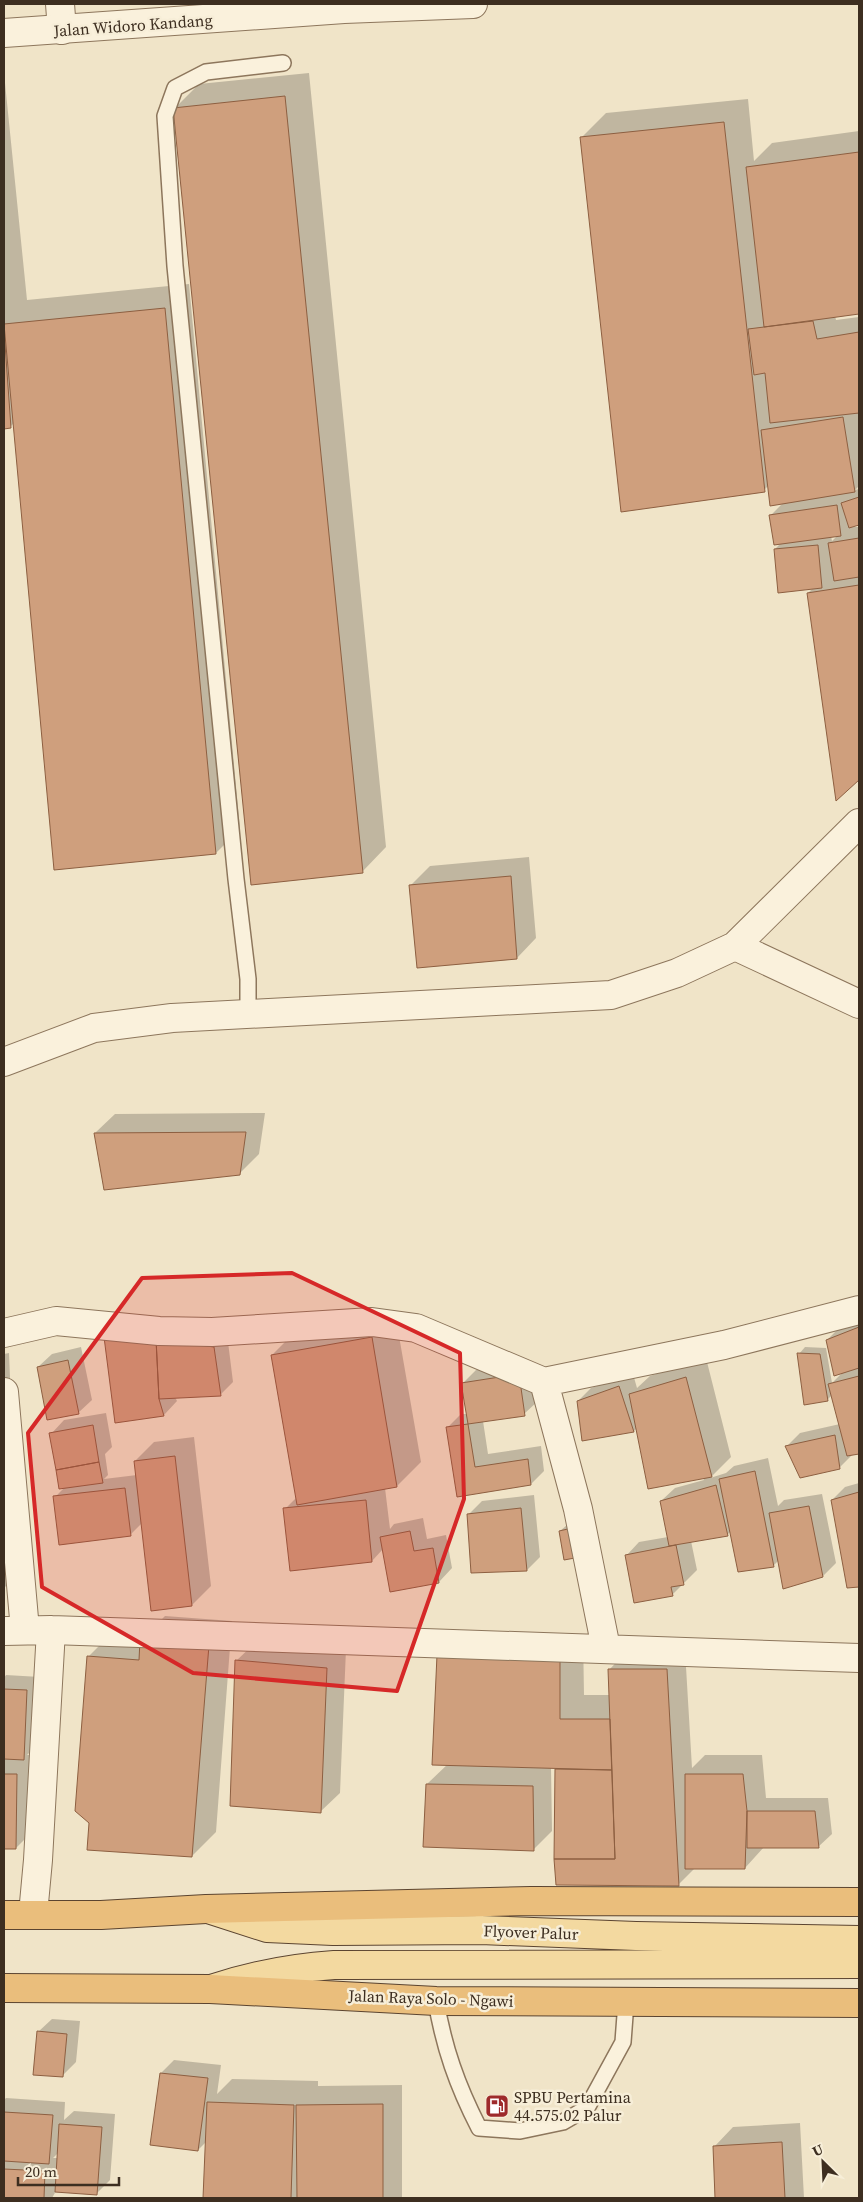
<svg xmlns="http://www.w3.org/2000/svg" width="863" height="2202" viewBox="0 0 863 2202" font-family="'Source Serif 4',serif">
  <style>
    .shadow { fill: #0003; fill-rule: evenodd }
    .building { fill: #cf9f7d; stroke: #8d5f41 }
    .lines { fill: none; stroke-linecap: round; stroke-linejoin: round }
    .service-casing { stroke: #8d765c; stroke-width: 18 }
    .minor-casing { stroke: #8d765c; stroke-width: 30 }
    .tertiary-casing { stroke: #8d765c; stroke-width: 30 }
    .primary-casing { stroke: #5b4430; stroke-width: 30 }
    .trunk-casing { stroke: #5b4430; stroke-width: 30 }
    .service { stroke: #faf1dc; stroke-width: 15 }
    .minor { stroke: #faf1dc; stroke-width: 28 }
    .tertiary { stroke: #faf1dc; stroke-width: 28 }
    .primary { stroke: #f3d9a0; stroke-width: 28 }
    .trunk { stroke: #eabe7c; stroke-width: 28 }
    .marked { fill: #d62828; fill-opacity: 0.2; stroke: #d62828; stroke-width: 4; stroke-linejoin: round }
    .labels { text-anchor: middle; stroke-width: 5; stroke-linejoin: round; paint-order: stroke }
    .street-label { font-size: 16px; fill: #3d2e20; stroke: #f7eed8 }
    .poi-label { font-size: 16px; fill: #3d2e20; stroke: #f7eed8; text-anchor: start }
  </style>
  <rect width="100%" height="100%" fill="#f0e4c8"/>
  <path class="shadow" d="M4 73 27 300 189 284 240 829 216 853 14 423 10 427H4Z
    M309 73 386 847 362 872 175 108 199 84Z
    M748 99 754 161 772 143 859 131V313L835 316 836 320 859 317V486L855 490 859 489V524L848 527H859V778L837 798 808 593 813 588 775 549 782 542 771 515 784 502 769 485 764 490 582 137 606 113ZM838 535 832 541 831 536Z
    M529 857 536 938 517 958 410 886 430 866Z
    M265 1113 259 1154 239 1174 95 1133 115 1114Z
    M395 1313 421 1462 397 1486 385 1488 390 1529 394 1524 423 1518 427 1539 446 1535 452 1568 439 1582 383 1549 372 1561 285 1509 297 1497 272 1355 296 1331Z
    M859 1320V1452L853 1454 839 1468 786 1447 800 1433 840 1424 832 1395 827 1400 799 1354 805 1347 826 1348 832 1383 843 1372 827 1340 840 1327Z
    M227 1334 233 1382 220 1395 175 1397 177 1401 164 1415 116 1421 105 1338Z
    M81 1347 92 1400 78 1413 38 1367 52 1354Z
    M9 1353 18 1574 4 1588V1354Z
    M706 1358 731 1457 710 1478 726 1473 734 1466 768 1458 778 1506 784 1500 822 1494 836 1563 823 1576 779 1560 773 1566 731 1531 728 1534 691 1541 697 1570 672 1595 626 1556 639 1542 668 1537 661 1501 675 1488 704 1480 703 1478 637 1428 634 1431 578 1401 591 1388 633 1374 637 1388 650 1376Z
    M532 1361 538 1401 524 1414 483 1421 488 1454 541 1446 544 1471 531 1484 458 1496 447 1428 461 1414H468L462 1384 476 1370Z
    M106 1413 112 1447 105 1454 108 1475 104 1479 137 1475 135 1461 154 1442 194 1437 211 1586 192 1605 152 1610 142 1523 130 1535 55 1497 65 1487 51 1434 64 1420Z
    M859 1483V1585L848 1587 832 1500 845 1487Z
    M534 1495 540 1557 527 1570 469 1514 482 1501Z
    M587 1520 592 1548 560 1531 567 1525Z
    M165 1616 232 1621 216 1832 192 1856 90 1823 88 1657 112 1633 146 1635Z
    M583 1635 584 1695H610L609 1670 628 1650H685L692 1768 705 1755H762L766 1798H828L832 1834 818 1847H764L745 1868H695L678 1885 556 1769 558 1767H551L552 1831 533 1850 427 1784Z
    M256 1642 346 1649 340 1793 320 1812 236 1661Z
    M6 1675 40 1677 37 1745 27 1755H36L35 1829 16 1848H4V1678Z
    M52 2019 80 2021 76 2062 62 2076 38 2032Z
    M174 2060 221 2065 217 2094 232 2079 318 2081V2086L402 2085V2198H204L206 2142 198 2150 161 2073Z
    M6 2098 65 2102 64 2120 74 2111 115 2114 110 2180 97 2193 56 2191 52 2198H4V2100ZM58 2153V2158H53Z
    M800 2123 804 2198H717L714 2147 733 2127Z"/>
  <path class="building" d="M285 96 363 873 251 885 173 108Z
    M724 122 765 492 621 512 580 137Z
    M859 152V314L764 327 746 167Z
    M165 308 216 854 54 870 4 324Z
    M813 321 817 339 859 332V413L770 423 765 373 754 375 748 329Z
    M4 330 11 428 4 429Z
    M843 417 855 492 770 506 761 430Z
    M859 497V525L849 528 841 503Z
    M837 505 841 536 774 545 769 515Z
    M859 538V577L834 581 828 543Z
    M818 545 822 588 778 593 774 549Z
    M859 585V780L836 801 807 593Z
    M511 876 517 959 417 968 409 885Z
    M246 1132 240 1175 104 1190 94 1133Z
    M859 1327V1368L834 1376 826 1340Z
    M104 1337 156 1339 159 1399 164 1416 115 1423Z
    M372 1337 397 1487 297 1505 271 1355Z
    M156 1339 214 1347 221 1396 159 1399Z
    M797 1353 820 1354 828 1401 804 1405Z
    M68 1360 79 1414 47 1420 37 1367Z
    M519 1374 525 1416 468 1424 461 1383Z
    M859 1376V1454L847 1456 828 1384Z
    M686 1377 712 1477 648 1489 629 1394Z
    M619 1386 634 1432 582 1441 577 1401Z
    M468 1424 475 1467 528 1459 531 1485 457 1497 446 1427Z
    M93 1425 99 1462 56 1470 49 1433Z
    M835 1435 840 1469 800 1478 785 1446Z
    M175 1456 192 1606 151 1611 134 1461Z
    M99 1462 103 1483 59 1489 56 1470Z
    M755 1471 774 1567 738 1572 719 1479Z
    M716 1485 728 1536 669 1546 660 1501Z
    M125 1488 131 1536 59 1545 53 1496Z
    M859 1492V1587L847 1588 831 1500Z
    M366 1500 372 1562 290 1571 283 1508Z
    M809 1506 823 1577 783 1589 769 1513Z
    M521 1508 527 1571 471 1573 467 1514Z
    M581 1526 586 1556 564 1560 559 1531Z
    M410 1531 414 1551 433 1548 439 1583 390 1592 380 1537Z
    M676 1545 684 1585 671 1587 673 1596 634 1603 625 1555Z
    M140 1640 209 1645 192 1857 87 1850 89 1823 75 1811 87 1656 139 1660Z
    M437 1655 560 1659V1719H610L612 1770 432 1765Z
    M235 1660 327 1668 321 1813 230 1806Z
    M608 1669H667L679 1886 556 1885 554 1859H615Z
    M4 1689 27 1690 24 1760 4 1759Z
    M555 1769 612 1770 615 1859H554Z
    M4 1774H17L16 1849H4Z
    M685 1774H743L747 1811 745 1869H685Z
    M426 1784 533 1786 534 1851 423 1847Z
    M747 1811H815L819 1848H747Z
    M37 2031 67 2034 63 2077 33 2075Z
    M160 2073 208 2078 198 2151 150 2145Z
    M207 2102 294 2105 291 2198H203Z
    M383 2104V2198H297L296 2105Z
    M4 2112 53 2115 49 2164 4 2161Z
    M59 2124 102 2127 97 2195 55 2192Z
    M782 2142 785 2198H715L713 2146Z
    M4 2169 45 2171 44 2198H4Z"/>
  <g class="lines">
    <g class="service-casing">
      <path id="service" d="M248 1014V979L236 879 175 266 165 116 175 88 206 72 283 63
        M436 2001C444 2048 457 2085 479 2128L520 2131 563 2122 587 2108 623 2042 626 2002"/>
    </g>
    <g class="minor-casing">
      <path id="minor" d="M60 4 62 30
        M735 946 859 1004
        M4 1062 94 1028 172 1018 611 995 677 973 735 946 859 823
        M4 1333 56 1321 159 1331 212 1332 372 1322 416 1328 544 1382 724 1345 859 1310
        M544 1382 578 1509 606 1648
        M4 1392 25 1630
        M4 1631 51 1630 859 1658
        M33 1914 38 1860 51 1630"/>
    </g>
    <g class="tertiary-casing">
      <path id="tertiary" d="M4 33 344 9 473 4"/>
    </g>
    <g class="primary-casing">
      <path id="primary" d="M211 1910 267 1928 333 1931 481 1930 636 1936 859 1940
        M211 1989C253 1975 290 1968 334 1965L859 1964"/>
    </g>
    <g class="trunk-casing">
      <path id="trunk" d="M4 1915H101L206 1909 531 1901 859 1902
        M4 1988 210 1989 436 2001 859 2003"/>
    </g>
    <use href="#service" class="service"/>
    <use href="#minor" class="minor"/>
    <use href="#tertiary" class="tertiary"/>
    <use href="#primary" class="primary"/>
    <use href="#trunk" class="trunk"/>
  </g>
  <path class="marked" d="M292 1273 460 1353 464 1499 397 1691 193 1673 42 1587 28 1433 142 1278Z"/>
  <defs>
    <g id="fuel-square" transform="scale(1.25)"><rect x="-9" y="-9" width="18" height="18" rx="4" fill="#9e2a2b" stroke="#f7eed8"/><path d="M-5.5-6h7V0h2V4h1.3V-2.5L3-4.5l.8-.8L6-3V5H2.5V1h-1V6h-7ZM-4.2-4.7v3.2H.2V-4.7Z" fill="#fff"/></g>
  </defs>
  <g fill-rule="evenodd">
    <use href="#fuel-square" x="497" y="2106"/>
  </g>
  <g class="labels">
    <g class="street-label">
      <text transform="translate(133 25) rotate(-4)" y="6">Jalan Widoro Kandang</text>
      <text transform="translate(531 1932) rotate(2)" y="6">Flyover Palur</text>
      <text transform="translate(431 1998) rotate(2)" y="6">Jalan Raya Solo - Ngawi</text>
    </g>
    <g class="poi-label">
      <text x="514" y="2103">SPBU Pertamina<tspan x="514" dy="18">44.575.02 Palur</tspan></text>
    </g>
  </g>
  <rect width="863" height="2202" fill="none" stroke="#3d2e20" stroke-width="10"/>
  <g transform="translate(823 2162) rotate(336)" stroke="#f7eed8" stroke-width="4" paint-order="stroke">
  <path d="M0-4L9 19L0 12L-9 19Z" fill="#3d2e20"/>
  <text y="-8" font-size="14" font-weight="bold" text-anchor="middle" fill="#3d2e20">U</text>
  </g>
  <path d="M18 2177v8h101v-8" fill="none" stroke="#3d2e20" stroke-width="2.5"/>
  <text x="25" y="2177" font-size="15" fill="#3d2e20" stroke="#f7eed8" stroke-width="4" paint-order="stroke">20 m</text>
</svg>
